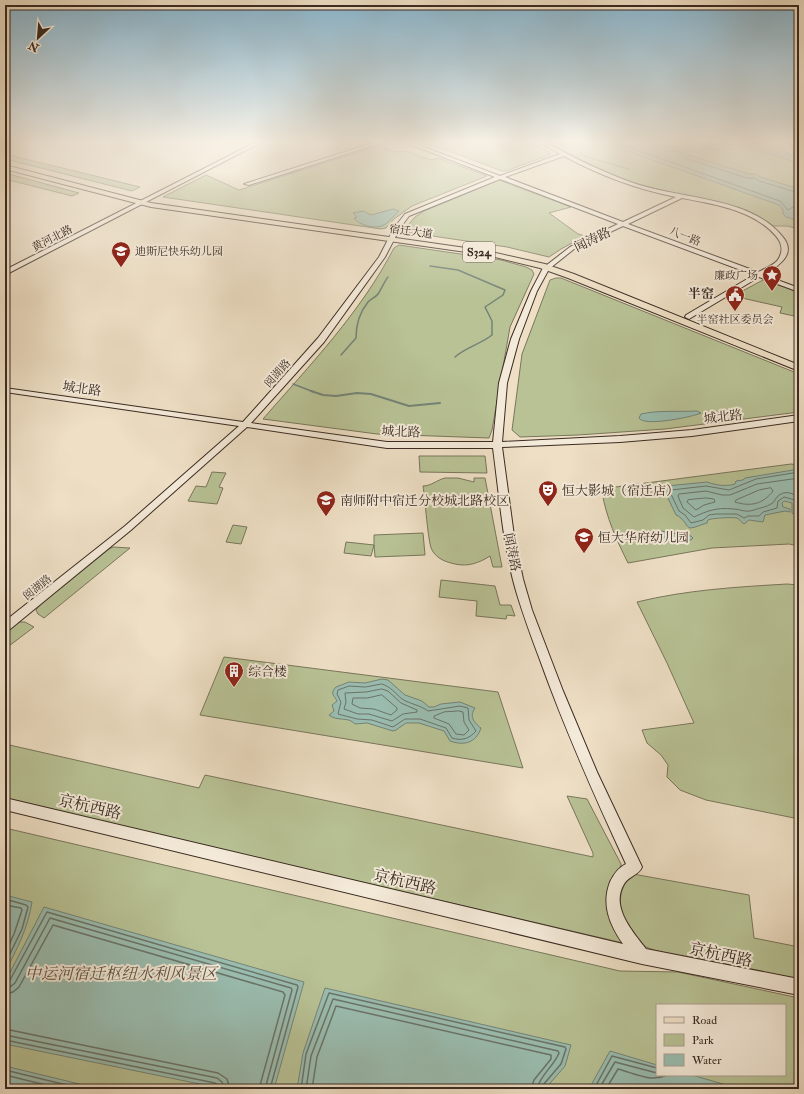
<svg xmlns="http://www.w3.org/2000/svg" width="804" height="1094" viewBox="0 0 804 1094" font-family="'IM FELL Double Pica','Noto Serif SC',serif">
  <style>
    .green { fill: #b8c295; stroke: #79765c; fill-rule: evenodd }
    .water { fill: #9abdb0; stroke: #748377 }
    .lines { fill: none; stroke-linecap: round; stroke-linejoin: round }
    .shore-far1 { stroke: #6a7469; stroke-width: 1 }
    .shore { stroke: #6a7469; stroke-width: 1.5 }
    .stream-far2 { stroke: #748377; stroke-width: 1 }
    .stream-far1 { stroke: #748377; stroke-width: 1.5 }
    .stream { stroke: #748377; stroke-width: 2 }
    .secondary-casing { stroke: #3a2b22; stroke-width: 2 }
    .primary-casing { stroke: #3a2b22; stroke-width: 2 }
    .secondary { fill: #f4ead9; fill-rule: evenodd }
    .primary { fill: #eedfc5; fill-rule: evenodd }
    .labels { text-anchor: middle; stroke-width: 4; stroke-linejoin: round; paint-order: stroke }
    .far-street-label { font-size: 11px; fill: #3a2b22; stroke: #f4ead9 }
    .far-poi-label { font-size: 11px; fill: #3a2b22; stroke: #f4ead9; text-anchor: start }
    .shield { fill: #f4ead9; stroke: #726459; stroke-width: 1 }
    .shield-label { font-size: 12px; font-weight: bold; fill: #3a2b22 }
    .street-label { font-size: 13px; fill: #3a2b22; stroke: #f4ead9 }
    .far-quarter-label { font-size: 13px; font-weight: bold; fill: #3a2b22; stroke: #f4ead9 }
    .poi-label { font-size: 13px; fill: #3a2b22; stroke: #f4ead9; text-anchor: start }
    .near-street-label { font-size: 16px; fill: #3a2b22; stroke: #f4ead9 }
    .near-park-label { font-size: 16px; font-style: italic; fill: #5a513f; stroke: #f4ead9 }
  </style>
  <rect width="100%" height="100%" fill="#eedfc5"/>
  <filter id="stains"><feTurbulence type="fractalNoise" baseFrequency=".005" numOctaves="4"/><feColorMatrix values="0 0 0 0 .2 0 0 0 0 .09 0 0 0 0 .02 0 0 0 .5 -.17"/></filter>
  <radialGradient id="worn" r=".72"><stop offset=".6" stop-color="#630" stop-opacity="0"/><stop offset="1" stop-color="#630" stop-opacity=".3"/></radialGradient>
  <path class="green" d="M425 142H531L550 153 549 155 506 171H502Z
    M543 142H783L799 147V229L787 226H774L752 214 620 179 595 170Z
    M378 146 394 152 406 151 431 160 438 158 487 176 412 206 394 219 386 228 381 229 163 197 206 175 239 190Z
    M5 154 140 187 132 191 5 159Z
    M5 173 79 193 72 196 5 179Z
    M499 180 571 207 549 213 578 234 585 236 561 249 549 257 507 247 405 232 403 231 415 217 424 211Z
    M399 245 501 260 526 267 532 270 534 274 510 327 492 430 489 438 377 434 263 419C310 365 361 312 394 248Z
    M556 278H561L799 374V412L665 429 578 435 520 437 512 430 522 354 550 280Z
    M763 280 799 292V317L780 313 782 307 733 296Z
    M419 456H485L487 473 420 472Z
    M791 464 799 465V546L789 544 712 548 628 563C617 541 606 517 602 492L608 488Z
    M212 472 226 473 219 487 223 488 217 504 188 501 196 486 206 487Z
    M445 478H458L474 482V478H485L502 567H493L490 556C479 563 468 567 455 564 446 562 437 559 432 550 428 544 425 497 423 486 431 486 437 480 445 478Z
    M233 525 247 527 241 544 226 542Z
    M423 533 425 555 375 557 374 545 371 556 344 553 346 542 374 545V535Z
    M113 547 130 548 44 618 38 614 36 610 40 605 109 549Z
    M441 580 495 586 500 605H511L515 616 507 615 506 619 476 616 477 601 439 597Z
    M787 584 799 585V819L706 800 680 790 667 777 668 765 661 755 647 743 642 730 694 723 667 663 637 602C686 590 736 587 787 584Z
    M19 622H25L34 627 5 649V631Z
    M224 657 498 692 523 768 200 715Z
    M5 744 199 788 205 775 593 857V853L567 796 587 799 621 864V867L616 878 623 943 5 799Z
    M5 828 620 971 678 972 799 998V1089H5ZM657 1005H785V1075H657Z
    M633 874 749 895 754 938 799 947V978L770 976 666 953C658 951 647 949 640 943 622 924 610 895 633 874Z"/>
  <path class="water" d="M602 142H653L672 148 703 142H753L779 149 799 158V163L751 148 691 150 685 152V154L749 174H756L760 177 799 189V211H793L799 215V221L786 217 783 214V210L779 205Z
    M393 209 399 211C394 216 389 222 384 225 376 230 358 225 354 218L357 217 353 213 363 211 371 215Z
    M697 411 701 413C692 417 644 427 639 418L641 414C659 410 678 412 697 411Z
    M799 469V517L792 513V503L784 501 782 503 783 507 790 509V512L785 511 765 515 763 522 749 520 744 524C742 523 739 519 737 518 733 517 711 518 708 520L707 523C702 524 695 528 690 528 687 528 684 518 676 515L667 496 656 487 707 482C716 485 725 487 735 484L736 481 743 480 745 478Z
    M661 531 691 536 693 538 691 540 664 542 660 539Z
    M382 679 388 680 405 695 422 701 429 707H434L441 704 460 702 475 708C469 716 474 723 481 728 476 743 464 746 450 741L444 731 419 723H406L396 730 393 731 367 723 355 724C348 716 337 722 329 715L334 711 332 705 337 701C335 696 329 694 336 687L349 682 365 683Z
    M5 895 32 902C28 928 17 949 5 972Z
    M44 907 304 982 274 1089H224L5 1044V982Z
    M325 988 571 1045 565 1066 545 1089H297L303 1053Z
    M610 1051 657 1065V1075H692L740 1089H589Z
    M5 1066 100 1089H5Z"/>
  <g class="lines">
    <path class="shore-far1" d="M614 142 780 201 788 210 793 207H799
      M654 142 656 147 665 151H679L684 158 747 178H755L759 181 799 193
      M698 142 700 146 752 144 754 142
      M799 472 756 479 729 490 706 486 671 490 670 492 679 511 685 515 691 523 703 520 709 515 716 514H737L744 518 748 516H759L763 512 777 508 778 501 784 497 795 500 797 510 799 512
      M799 478 757 484 730 495H722L706 491 679 494 678 496 683 508 694 517C707 511 717 507 733 509 741 509 745 513 754 510 759 508 767 507 771 504 774 503 775 499 777 497 784 490 792 492 799 498
      M771 488 773 491C763 504 751 507 735 502L736 500 759 490Z
      M706 498 714 499 715 502 704 505 696 510 687 502 688 500Z
      M382 684C391 687 395 693 402 699 410 704 420 705 428 711L460 706 468 708 469 720 476 731C469 739 462 741 452 738L446 728 420 719H405L393 727 372 720 357 719 338 714 341 702 337 694 338 690 349 686 365 687Z
      M382 689 388 691 401 703 417 710V712L403 714 392 721 369 714H358L344 709 346 702 345 693 366 692Z
      M382 695 397 708V710L391 715 374 709 360 708 352 704 353 698H367Z
      M459 711 463 712 464 722 469 730 464 735 456 734 449 724 434 718V716L444 712Z"/>
    <path class="shore" d="M5 899 26 905 28 907 22 929 5 964
      M5 905 21 908 22 910 14 934 5 953
      M5 982 10 980 47 912 297 985 298 987 270 1089
      M5 988 10 987 15 983 50 918 291 988 292 990 265 1089
      M5 994 13 992 19 987 53 925 283 992 285 995 259 1089
      M5 1029 218 1073 227 1079 230 1089
      M5 1035 217 1078 222 1082 224 1089
      M5 1040 215 1083 218 1085 219 1089
      M5 1070 83 1089
      M5 1075 62 1089
      M301 1089 306 1054 329 993 565 1047 566 1049 561 1064 543 1085 542 1089
      M306 1089 311 1056 333 999 558 1051 559 1053C554 1066 540 1075 537 1089
      M312 1089 317 1057 336 1006 551 1055V1059L534 1080 531 1089
      M594 1089 612 1056 657 1068
      M599 1089 615 1062 657 1073
      M606 1089 618 1069C634 1073 651 1083 667 1075"/>
    <path class="stream-far2" d="M574 142 581 147V154L583 156 629 169"/>
    <path class="stream-far1" d="M430 266 458 270 505 290 503 295 485 307 492 321V335C481 344 466 347 455 357
      M341 355 356 338C356 324 359 313 368 302 371 299 376 297 378 294 382 288 384 282 388 277
      M293 384 314 392"/>
    <path class="stream" d="M311 391 323 395 336 396 357 393 371 394 409 406 440 403"/>
    <g class="secondary-casing">
      <path id="secondary" d="M256 142H262L5 275V270Z
        M376 142H384L249 185 244 184Z
        M404 142H411L500 176 560 154 539 142H545C574 158 604 173 636 184 682 199 750 197 782 236 798 254 778 266 764 275L799 288V292L759 277 689 319 685 317 686 315 754 275 623 226 574 249 549 269 537 291 519 339 507 383 502 442 620 436 692 430 799 415V421L692 436 620 442 502 447 514 536 523 579 532 610 563 691 597 772 642 867C639 875 629 876 624 884 610 907 633 932 646 949L799 979V995L642 964 5 810V798L623 944C610 925 601 905 610 882 614 874 618 868 626 864 595 797 565 730 540 660 530 633 520 607 513 580 502 536 499 492 493 448H387L247 427 131 530 9 630 5 631V621L125 526 239 426 5 392V388L243 422 318 338 379 257 394 228 405 214 495 177ZM564 156C599 175 636 189 676 197L623 222 505 177ZM500 179 618 224 570 247 543 268 531 291 511 339 499 383 493 442H387L251 423 324 342 385 257 400 228 409 216ZM682 198C713 204 754 210 776 236 782 243 784 252 777 261 772 266 764 269 758 272L628 224Z
        M789 142 799 143V145L789 143Z"/>
    </g>
    <g class="primary-casing">
      <path id="primary" d="M5 165 151 203 487 251 545 264 574 274 799 365V371L568 278 540 268 487 255 151 207 5 169Z"/>
    </g>
    <use href="#secondary" class="secondary"/>
    <use href="#primary" class="primary"/>
  </g>
  <linearGradient id="sky" x2="0" y2="1"><stop stop-color="#89b8d2"/><stop offset="0.48" stop-color="#f7f1e5"/><stop offset="1" stop-color="#f7f1e5" stop-opacity="0"/></linearGradient>
  <rect width="804" height="295" fill="url(#sky)"/>
  <defs>
    <g id="school-pin" transform="scale(1)"><path d="M0 17L-7.5 6A9.5 9.5 0 1 1 7.5 6Z" fill="#8f2418" stroke="#f4ead9"/><path d="M0-5L7-2L0 1L-7-2ZM-4 1L0 2.5L4 1V4Q0 6-4 4Z" fill="#fff"/></g>
    <g id="sight-pin" transform="scale(1)"><path d="M0 17L-7.5 6A9.5 9.5 0 1 1 7.5 6Z" fill="#8f2418" stroke="#f4ead9"/><path d="M0-6L1.8-2.2L6-1.7L2.9 1.2L3.7 5.4L0 3.3L-3.7 5.4L-2.9 1.2L-6-1.7L-1.8-2.2Z" fill="#fff"/></g>
    <g id="civic-pin" transform="scale(1)"><path d="M0 17L-7.5 6A9.5 9.5 0 1 1 7.5 6Z" fill="#8f2418" stroke="#f4ead9"/><path d="M-.6-6.5H3V-4.5H.6V-3L4-1V1h2V6H-6V1h2V-1L-.6-3ZM-1.2 2.5V6h2.4V2.5Z" fill="#fff"/></g>
    <g id="theatre-pin" transform="scale(1)"><path d="M0 17L-7.5 6A9.5 9.5 0 1 1 7.5 6Z" fill="#8f2418" stroke="#f4ead9"/><path d="M-5-5.5Q0-4 5-5.5V0Q5 5 0 6Q-5 5-5 0ZM-3.3-2.5H-1v1.5H-3.3ZM1-2.5H3.3v1.5H1ZM-2.8 1Q0 5.5 2.8 1Z" fill="#fff"/></g>
    <g id="building-pin" transform="scale(1)"><path d="M0 17L-7.5 6A9.5 9.5 0 1 1 7.5 6Z" fill="#8f2418" stroke="#f4ead9"/><path d="M-4-6H4V6H1V3H-1V6H-4ZM-2.5-4.3h1.7v1.8h-1.7ZM.8-4.3h1.7v1.8H.8ZM-2.5-1h1.7V.8h-1.7ZM.8-1h1.7V.8H.8Z" fill="#fff"/></g>
  </defs>
  <g fill-rule="evenodd">
    <use href="#school-pin" x="121" y="251"/>
    <use href="#sight-pin" x="772" y="275"/>
    <use href="#civic-pin" x="735" y="295"/>
    <use href="#theatre-pin" x="548" y="490"/>
    <use href="#school-pin" x="326" y="500"/>
    <use href="#school-pin" x="584" y="537"/>
    <use href="#building-pin" x="234" y="671"/>
  </g>
  <g class="labels">
    <g class="far-street-label">
      <text transform="translate(411 231) rotate(8)" y="4">宿迁大道</text>
      <text transform="translate(685 236) rotate(21)" y="4">八一路</text>
      <text transform="translate(52 238) rotate(-27)" y="4">黄河北路</text>
      <text transform="translate(277 373) rotate(-48)" y="4">阅湖路</text>
      <text transform="translate(37 587) rotate(-39)" y="4">阅湖路</text>
    </g>
    <g class="far-poi-label">
      <text x="135" y="255">迪斯尼快乐幼儿园</text>
      <text x="758" y="279" text-anchor="end">廉政广场</text>
      <text x="735" y="323" text-anchor="middle">半窑社区委员会</text>
    </g>
    <rect class="shield" x="463" y="242" width="32" height="20" rx="3"/>
    <g class="shield-label">
      <text x="479" y="256">S324</text>
    </g>
    <g class="street-label">
      <text transform="translate(592 239) rotate(-26)" y="5">闻涛路</text>
      <text transform="translate(82 388) rotate(8)" y="5">城北路</text>
      <text transform="translate(723 416) rotate(-7)" y="5">城北路</text>
      <text transform="translate(401 431) rotate(2)" y="5">城北路</text>
      <text transform="translate(513 552) rotate(79)" y="5">闻涛路</text>
    </g>
    <g class="far-quarter-label">
      <text x="701" y="298">半窑</text>
    </g>
    <g class="poi-label">
      <text x="562" y="495">恒大影城（宿迁店）</text>
      <text x="340" y="505">南师附中宿迁分校城北路校区</text>
      <text x="598" y="542">恒大华府幼儿园</text>
      <text x="248" y="676">综合楼</text>
    </g>
    <g class="near-street-label">
      <text transform="translate(90 806) rotate(13)" y="6">京杭西路</text>
      <text transform="translate(405 881) rotate(13)" y="6">京杭西路</text>
      <text transform="translate(721 954) rotate(12)" y="6">京杭西路</text>
    </g>
    <g class="near-park-label">
      <text x="121" y="979">中运河宿迁枢纽水利风景区</text>
    </g>
  </g>
  <rect width="804" height="1094" fill="none" stroke="#eedfc5" stroke-width="20"/>
  <rect x="6" y="6" width="792" height="1082" fill="none" stroke="#3a2b22" stroke-width="2"/>
  <rect x="10" y="10" width="784" height="1074" fill="none" stroke="#3a2b22"/>
  <rect x="656" y="1004" width="130" height="72" fill="#f4ead9" stroke="#aa9e90"/>
  <rect x="664" y="1017" width="20" height="6" fill="#eedfc5" stroke="#aa9e90"/>
  <text x="692" y="1024" font-size="12" fill="#3a2b22">Road</text>
  <rect x="664" y="1034" width="20" height="12" fill="#b8c295" stroke="#aa9e90"/>
  <text x="692" y="1044" font-size="12" fill="#3a2b22">Park</text>
  <rect x="664" y="1054" width="20" height="12" fill="#9abdb0" stroke="#aa9e90"/>
  <text x="692" y="1064" font-size="12" fill="#3a2b22">Water</text>
  <g transform="translate(38 38) rotate(206)" stroke="#f4ead9" stroke-width="3" paint-order="stroke">
  <path d="M0-3L7 15L0 10L-7 15Z" fill="#3a2b22"/>
  <text y="-6" font-size="11" font-weight="bold" text-anchor="middle" fill="#3a2b22">N</text>
  </g>
  <rect width="100%" height="100%" filter="url(#stains)"/>
  <rect width="100%" height="100%" fill="url(#worn)"/>
</svg>
